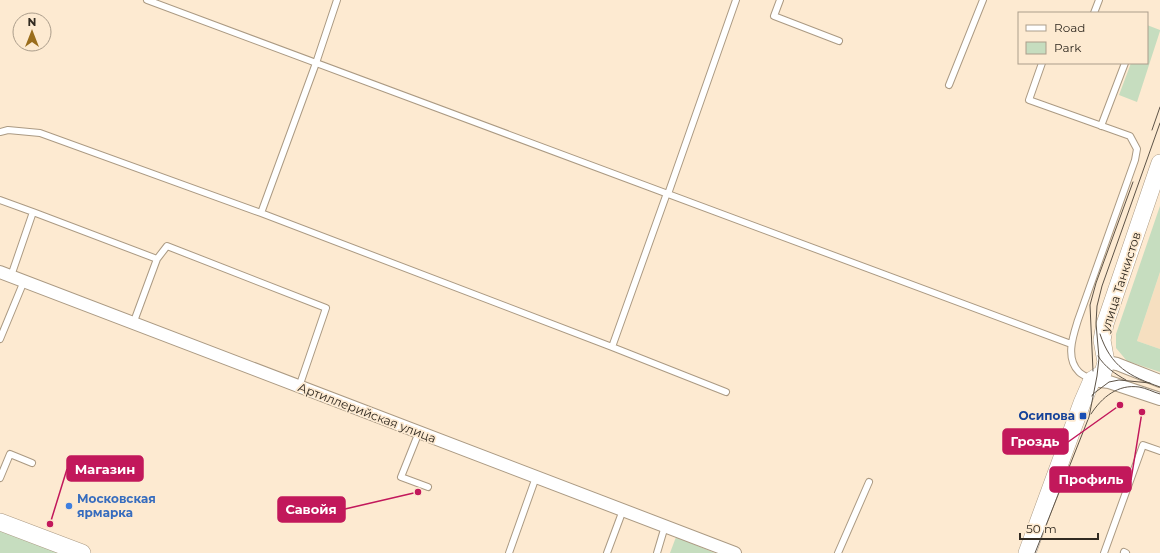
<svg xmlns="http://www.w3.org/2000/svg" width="1160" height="553" viewBox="0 0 1160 553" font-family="Montserrat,sans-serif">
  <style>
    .built { fill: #f6dfc0 }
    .green { fill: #c6ddbf }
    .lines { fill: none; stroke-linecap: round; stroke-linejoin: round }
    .service-casing { stroke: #ab9a83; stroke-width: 8 }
    .minor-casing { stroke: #ab9a83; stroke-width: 14 }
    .secondary-casing { stroke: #ab9a83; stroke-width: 18 }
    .service { stroke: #fff; stroke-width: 6 }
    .minor { stroke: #fff; stroke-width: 12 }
    .secondary { stroke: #fff; stroke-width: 17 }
    .tram { stroke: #5d5347; stroke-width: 1 }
    .transit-dot { fill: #1a4fb4; stroke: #fdead1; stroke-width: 1.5 }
    .shop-dot { fill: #3f7fe0; stroke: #fdead1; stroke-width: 1.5 }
    .labels { text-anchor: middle; stroke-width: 3.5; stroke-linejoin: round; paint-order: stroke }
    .street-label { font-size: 12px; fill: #312a21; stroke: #fdead1 }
    .transit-label { font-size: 12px; font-weight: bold; fill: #164399; stroke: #fdead1; text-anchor: end }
    .shop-label { font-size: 12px; font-weight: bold; fill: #366cbe; stroke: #fdead1; text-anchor: start }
    .leader { fill: none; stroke: #c2185b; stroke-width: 1.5 }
    .callout-dot { fill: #c2185b; stroke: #fdead1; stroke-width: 1.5 }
    .callout { fill: #c2185b; stroke: #c2185b; stroke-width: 1.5 }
    .callout-label { font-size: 13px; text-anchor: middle; font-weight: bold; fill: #fff }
  </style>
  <rect width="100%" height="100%" fill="#fdead1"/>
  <path class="built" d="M1160 272V349L1137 341Z"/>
  <path class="green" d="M1147 25 1160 30V31L1137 102 1119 95 1131 63H1147Z
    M1160 206V272L1137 341 1160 349V372L1127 361 1116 348V334Z
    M0 529 63 553H0Z
    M676 537 715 553H670Z"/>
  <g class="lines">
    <g class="service-casing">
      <path id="service" d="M147 0 1071 344
        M780 0 774 16 839 41
        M1094 13 1099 0
        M1042 63 1029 100 1130 136 1137 149 1135 160 1078 320C1073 336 1065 358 1079 372 1082 375 1087 377 1091 379
        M949 85 983 0
        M1101 126 1125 63
        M0 132 8 130 40 133 261 213 612 347 667 193
        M668 194 736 0
        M0 200 33 212
        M261 213 316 63 337 0
        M157 259 167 246 326 308 299 387
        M11 276 33 212 157 259 133 324
        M0 339 24 281
        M612 347 726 392
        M419 432 401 477 428 487
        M0 478 10 454 32 463
        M1124 552 1126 553
        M509 553 536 477
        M607 553 623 510
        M657 553 665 526
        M838 553 869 482
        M1104 553 1143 445 1160 451"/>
    </g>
    <g class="minor-casing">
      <path id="minor" d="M0 272 735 553
        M1106 362 1117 364 1160 381
        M1092 380 1109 382 1160 399"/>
    </g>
    <g class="secondary-casing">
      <path id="secondary" d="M0 522 82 553
        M1027 553 1082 403 1092 380 1103 373 1106 362 1102 340 1105 324 1160 163"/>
    </g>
    <use href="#service" class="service"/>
    <use href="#minor" class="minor"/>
    <use href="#secondary" class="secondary"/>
    <path class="tram" d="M1152 130 1160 107
      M1100 334C1111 367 1129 376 1160 387
      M1098 356C1105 367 1115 374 1126 380
      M1093 371 1090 305 1096 283 1133 182
      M1092 396 1093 394 1109 382 1119 380 1150 383
      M1091 414C1102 397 1118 384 1139 387 1146 388 1153 392 1160 394
      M1035 553 1089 417 1097 376 1099 358 1096 323 1097 306 1102 286 1160 123"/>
  </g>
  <rect class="transit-dot" x="1079" y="412" width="8" height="8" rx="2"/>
  <circle class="shop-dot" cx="69" cy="506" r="4"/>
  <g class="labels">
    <g class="street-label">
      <text transform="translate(1121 282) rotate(-72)" y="4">улица Танкистов</text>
      <text transform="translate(367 413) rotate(21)" y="4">Артиллерийская улица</text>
    </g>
    <g class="transit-label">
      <text x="1075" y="420">Осипова</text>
    </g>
    <g class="shop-label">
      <text x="77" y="503">Московская<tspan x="77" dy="14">ярмарка</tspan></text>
    </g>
  </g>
  <path class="leader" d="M1120 405L1068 442M50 524L67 469M1142 412L1131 480M418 492L345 509"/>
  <g class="callout-dot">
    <circle cx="1120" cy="405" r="4"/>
    <circle cx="50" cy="524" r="4"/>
    <circle cx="1142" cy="412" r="4"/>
    <circle cx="418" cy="492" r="4"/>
  </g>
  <g class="callout">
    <rect x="1003" y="429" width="65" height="25" rx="4"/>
    <rect x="67" y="456" width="76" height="25" rx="4"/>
    <rect x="1050" y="467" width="81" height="25" rx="4"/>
    <rect x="278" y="497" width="67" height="25" rx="4"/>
  </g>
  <g class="callout-label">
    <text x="1035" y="446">Гроздь</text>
    <text x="105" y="474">Магазин</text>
    <text x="1091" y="484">Профиль</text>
    <text x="311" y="514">Савойя</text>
  </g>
  <rect x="1018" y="12" width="130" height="52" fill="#fdead1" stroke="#ab9d8b"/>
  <rect x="1026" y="25" width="20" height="6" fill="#ffffff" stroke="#ab9d8b"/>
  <text x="1054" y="32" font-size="12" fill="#312a21">Road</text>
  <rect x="1026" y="42" width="20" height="12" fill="#c6ddbf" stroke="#ab9d8b"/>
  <text x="1054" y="52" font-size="12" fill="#312a21">Park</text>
  <g transform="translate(32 32)"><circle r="19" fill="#fdead1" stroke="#ab9d8b"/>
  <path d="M0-3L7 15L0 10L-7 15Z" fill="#9a6d1c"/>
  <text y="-6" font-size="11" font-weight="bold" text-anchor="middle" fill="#312a21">N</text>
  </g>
  <path d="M1020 533v6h78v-6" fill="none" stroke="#312a21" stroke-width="2"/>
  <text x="1026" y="533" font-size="12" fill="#312a21" stroke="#fdead1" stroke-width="3" paint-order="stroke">50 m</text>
</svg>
